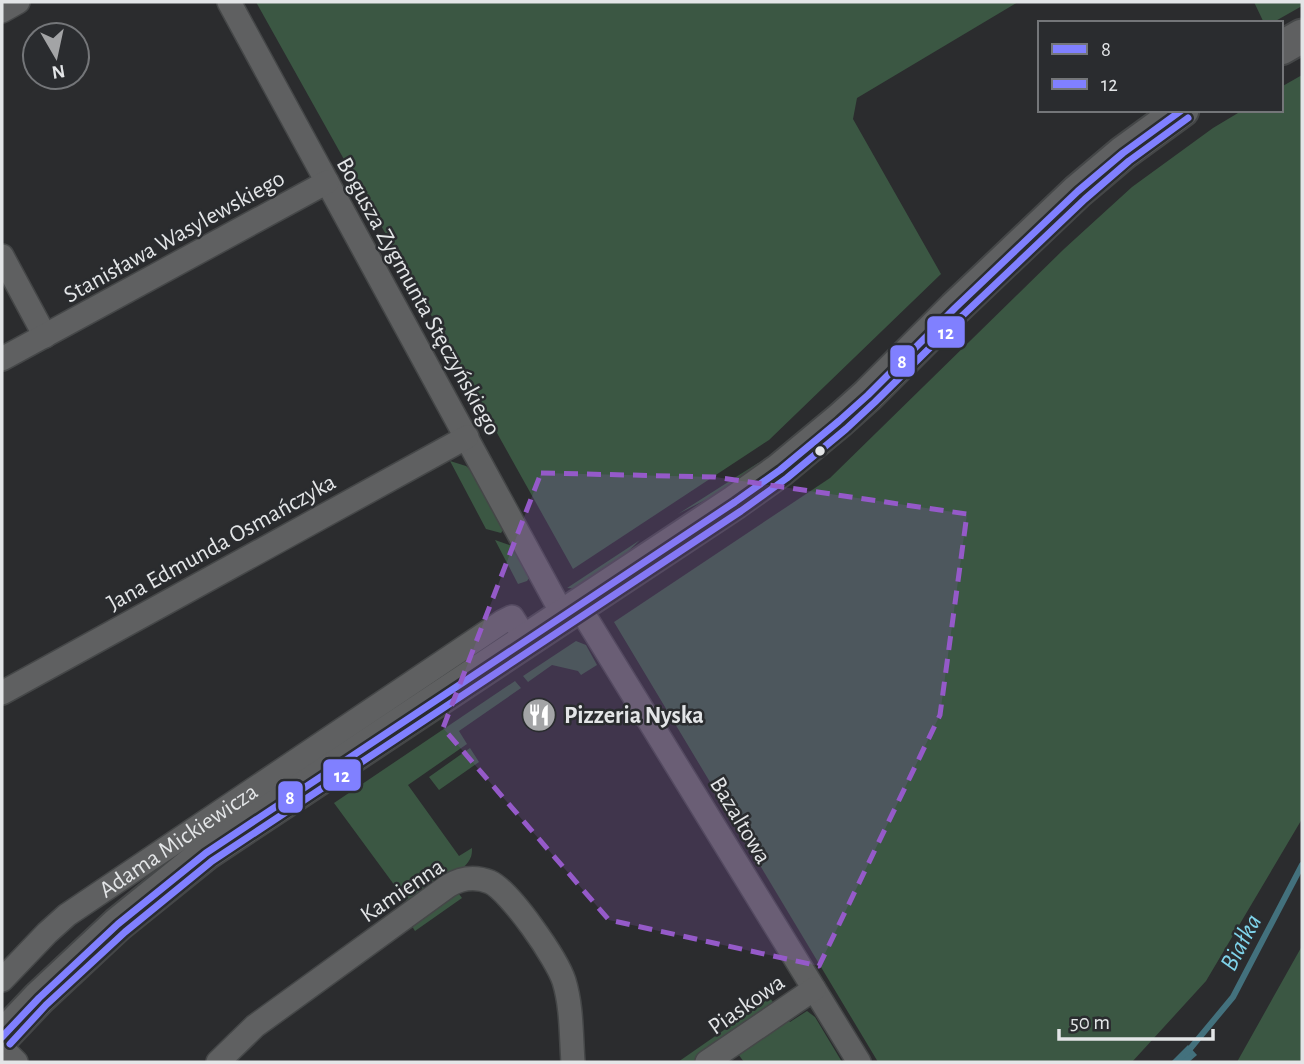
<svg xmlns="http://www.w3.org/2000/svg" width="1304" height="1064" viewBox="0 0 1304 1064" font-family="'Alegreya Sans',sans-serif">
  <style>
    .green { fill: #3b5743 }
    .water { fill: #43717d }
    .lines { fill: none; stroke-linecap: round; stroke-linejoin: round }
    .stream { stroke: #43717d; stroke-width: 6 }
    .street-casing { stroke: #454748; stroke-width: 26 }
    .secondary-casing { stroke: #454748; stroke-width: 37 }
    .street { stroke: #5f6061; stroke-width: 23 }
    .secondary { stroke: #5f6061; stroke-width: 33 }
    .bus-1-casing { stroke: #2a2c2f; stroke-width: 12 }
    .bus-2-casing { stroke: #2a2c2f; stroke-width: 12 }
    .bus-1 { stroke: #8080ff; stroke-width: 7 }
    .bus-2 { stroke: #8080ff; stroke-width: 7 }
    .marked { fill: #955ac9; fill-opacity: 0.2; stroke: #955ac9; stroke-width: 5; stroke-dasharray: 14 9; stroke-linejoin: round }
    .bus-dot { fill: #e3e5e7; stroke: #2a2c2f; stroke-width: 2.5 }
    .labels { text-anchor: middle; stroke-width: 5; stroke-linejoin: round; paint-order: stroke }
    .street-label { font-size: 24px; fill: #e3e5e7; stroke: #2a2c2f }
    .poi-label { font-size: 24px; font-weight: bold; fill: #e3e5e7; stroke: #2a2c2f; text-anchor: start }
    .water-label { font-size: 26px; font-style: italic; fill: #7fd3ea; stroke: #2a2c2f }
    .line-badge { stroke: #2a2c2f; stroke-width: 2.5 }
    .badge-label { font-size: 19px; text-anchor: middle; font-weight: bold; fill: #fff }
  </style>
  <rect width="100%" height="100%" fill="#2b2c2e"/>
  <path class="green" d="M256 2H1018L857 98 853 119 941 274 769 440 573 569Z
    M1254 2H1302V6L1272 23H1264Z
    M1302 75V819L1206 981 1132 1062H878L614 622 830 478 1064 249 1132 187 1213 128 1243 110H1281V87Z
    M450 461 466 466 472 471 503 530 501 533 486 529Z
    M763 462 750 477 678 514 758 463Z
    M495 540 512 546 530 577 527 581 518 584Z
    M640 540 611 568 580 589 567 588Z
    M576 641 586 645 597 665 581 675 578 671 552 665 528 682 523 676Z
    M515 681 521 688 459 731 467 744 408 785 459 856 472 848C472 852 472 855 470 859 462 875 425 894 409 905L334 803Z
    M470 748 479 762 439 790 429 777Z
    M456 890 462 898 415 931 410 923Z
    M1302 946V1062H1237Z
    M770 998 775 1005 693 1062H678Z
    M807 1011 815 1017 842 1062H744L738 1054 786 1018 790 1022Z"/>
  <path class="water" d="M1188 1045 1197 1055 1189 1062H1171Z"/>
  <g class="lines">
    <path class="stream" d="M1176 1062 1189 1050 1233 997 1302 865"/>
    <g class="street-casing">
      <g id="street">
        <path d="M229 2 563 615"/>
        <path d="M2 11 18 2"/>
        <path d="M2 256 45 336"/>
        <path d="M2 359 327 182"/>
        <path d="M578 605 859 1062"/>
        <path d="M2 693 467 437"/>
        <path id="s1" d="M2 980 47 933 67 915 502 622 512 617 526 639"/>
        <path d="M2 1048 16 1062"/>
        <path d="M218 1062 255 1026 448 886C461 878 475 876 490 882 510 891 557 959 564 981 572 1007 571 1036 573 1062"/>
        <path d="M707 1062 814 989"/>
      </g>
    </g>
    <g class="secondary-casing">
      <path id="secondary" d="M1281 48 1302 36
        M2 1037 39 998 118 924 206 853 735 502 780 470 839 421 868 395 955 308 1078 191 1123 153 1182 110"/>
    </g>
    <use href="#street" class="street"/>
    <use href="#secondary" class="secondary"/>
    <g class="bus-1-casing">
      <path id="bus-1" d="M2 1037 39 998 118 924 206 853 735 502 780 470 839 421 868 395 955 308 1078 191 1123 153 1182 110"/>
    </g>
    <g class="bus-2-casing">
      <path id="bus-2" d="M10 1044 46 1005 125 932 212 861 741 511 787 478 846 429 875 402 962 316 1085 199 1129 161 1188 118"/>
    </g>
    <use href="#bus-1" class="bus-1"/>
    <use href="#bus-2" class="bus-2"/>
  </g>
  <path class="marked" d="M541 473 715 477 967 514 940 715 819 966 609 920 443 728Z"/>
  <defs>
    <g id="restaurant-disc" transform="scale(1.75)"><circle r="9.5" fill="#a3a4a6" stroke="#2a2c2f"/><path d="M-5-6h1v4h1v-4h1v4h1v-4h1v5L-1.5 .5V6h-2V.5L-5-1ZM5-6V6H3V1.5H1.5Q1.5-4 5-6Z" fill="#fff"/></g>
  </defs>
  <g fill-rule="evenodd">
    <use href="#restaurant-disc" x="539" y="715"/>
  </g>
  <circle class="bus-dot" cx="820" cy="451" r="6"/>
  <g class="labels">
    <g class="street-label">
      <text transform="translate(174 236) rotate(-29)" y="8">Stanisława Wasylewskiego</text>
      <text transform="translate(419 296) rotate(61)" y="8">Bogusza Zygmunta Stęczyńskiego</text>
      <text transform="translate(221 542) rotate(-29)" y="8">Jana Edmunda Osmańczyka</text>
      <text transform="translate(741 820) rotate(59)" y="8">Bazaltowa</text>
      <text dy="8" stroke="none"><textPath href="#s1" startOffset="226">Adama Mickiewicza</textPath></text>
      <text transform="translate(402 890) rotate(-34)" y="8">Kamienna</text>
      <text transform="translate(746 1004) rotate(-35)" y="8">Piaskowa</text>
    </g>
    <g class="poi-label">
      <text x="564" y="723">Pizzeria Nyska</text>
    </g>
    <g class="water-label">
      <text transform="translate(1240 942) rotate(-62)" y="9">Białka</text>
    </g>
  </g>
  <g class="line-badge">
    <rect x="926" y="315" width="40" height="34" rx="7" fill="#8080ff"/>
    <rect x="889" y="344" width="27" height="34" rx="7" fill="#8080ff"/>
    <rect x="322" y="758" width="40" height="34" rx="7" fill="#8080ff"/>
    <rect x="277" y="780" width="27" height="34" rx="7" fill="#8080ff"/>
  </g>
  <g class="badge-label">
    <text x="946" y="339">12</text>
    <text x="902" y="368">8</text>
    <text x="342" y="782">12</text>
    <text x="290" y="804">8</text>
  </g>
  <rect width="1304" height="1064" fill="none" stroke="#e3e5e7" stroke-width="7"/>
  <rect x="1038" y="21" width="245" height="91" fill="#2a2c2f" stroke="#747679" stroke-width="2"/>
  <rect x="1052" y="44" width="35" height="10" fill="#8080ff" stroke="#747679" stroke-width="2"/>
  <text x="1101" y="56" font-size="21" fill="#e3e5e7">8</text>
  <rect x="1052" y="79" width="35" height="10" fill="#8080ff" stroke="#747679" stroke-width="2"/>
  <text x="1101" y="91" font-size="21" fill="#e3e5e7">12</text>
  <g transform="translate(56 56) rotate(171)"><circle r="33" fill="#2a2c2f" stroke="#747679" stroke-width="2"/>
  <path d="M0-5L12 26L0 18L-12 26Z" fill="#a3a4a6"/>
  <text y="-10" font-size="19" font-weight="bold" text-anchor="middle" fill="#e3e5e7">N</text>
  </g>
  <path d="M1059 1029v10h154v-10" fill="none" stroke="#e3e5e7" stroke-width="3.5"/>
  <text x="1070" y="1029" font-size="21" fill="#e3e5e7" stroke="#2a2c2f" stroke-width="5" paint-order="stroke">50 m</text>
</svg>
